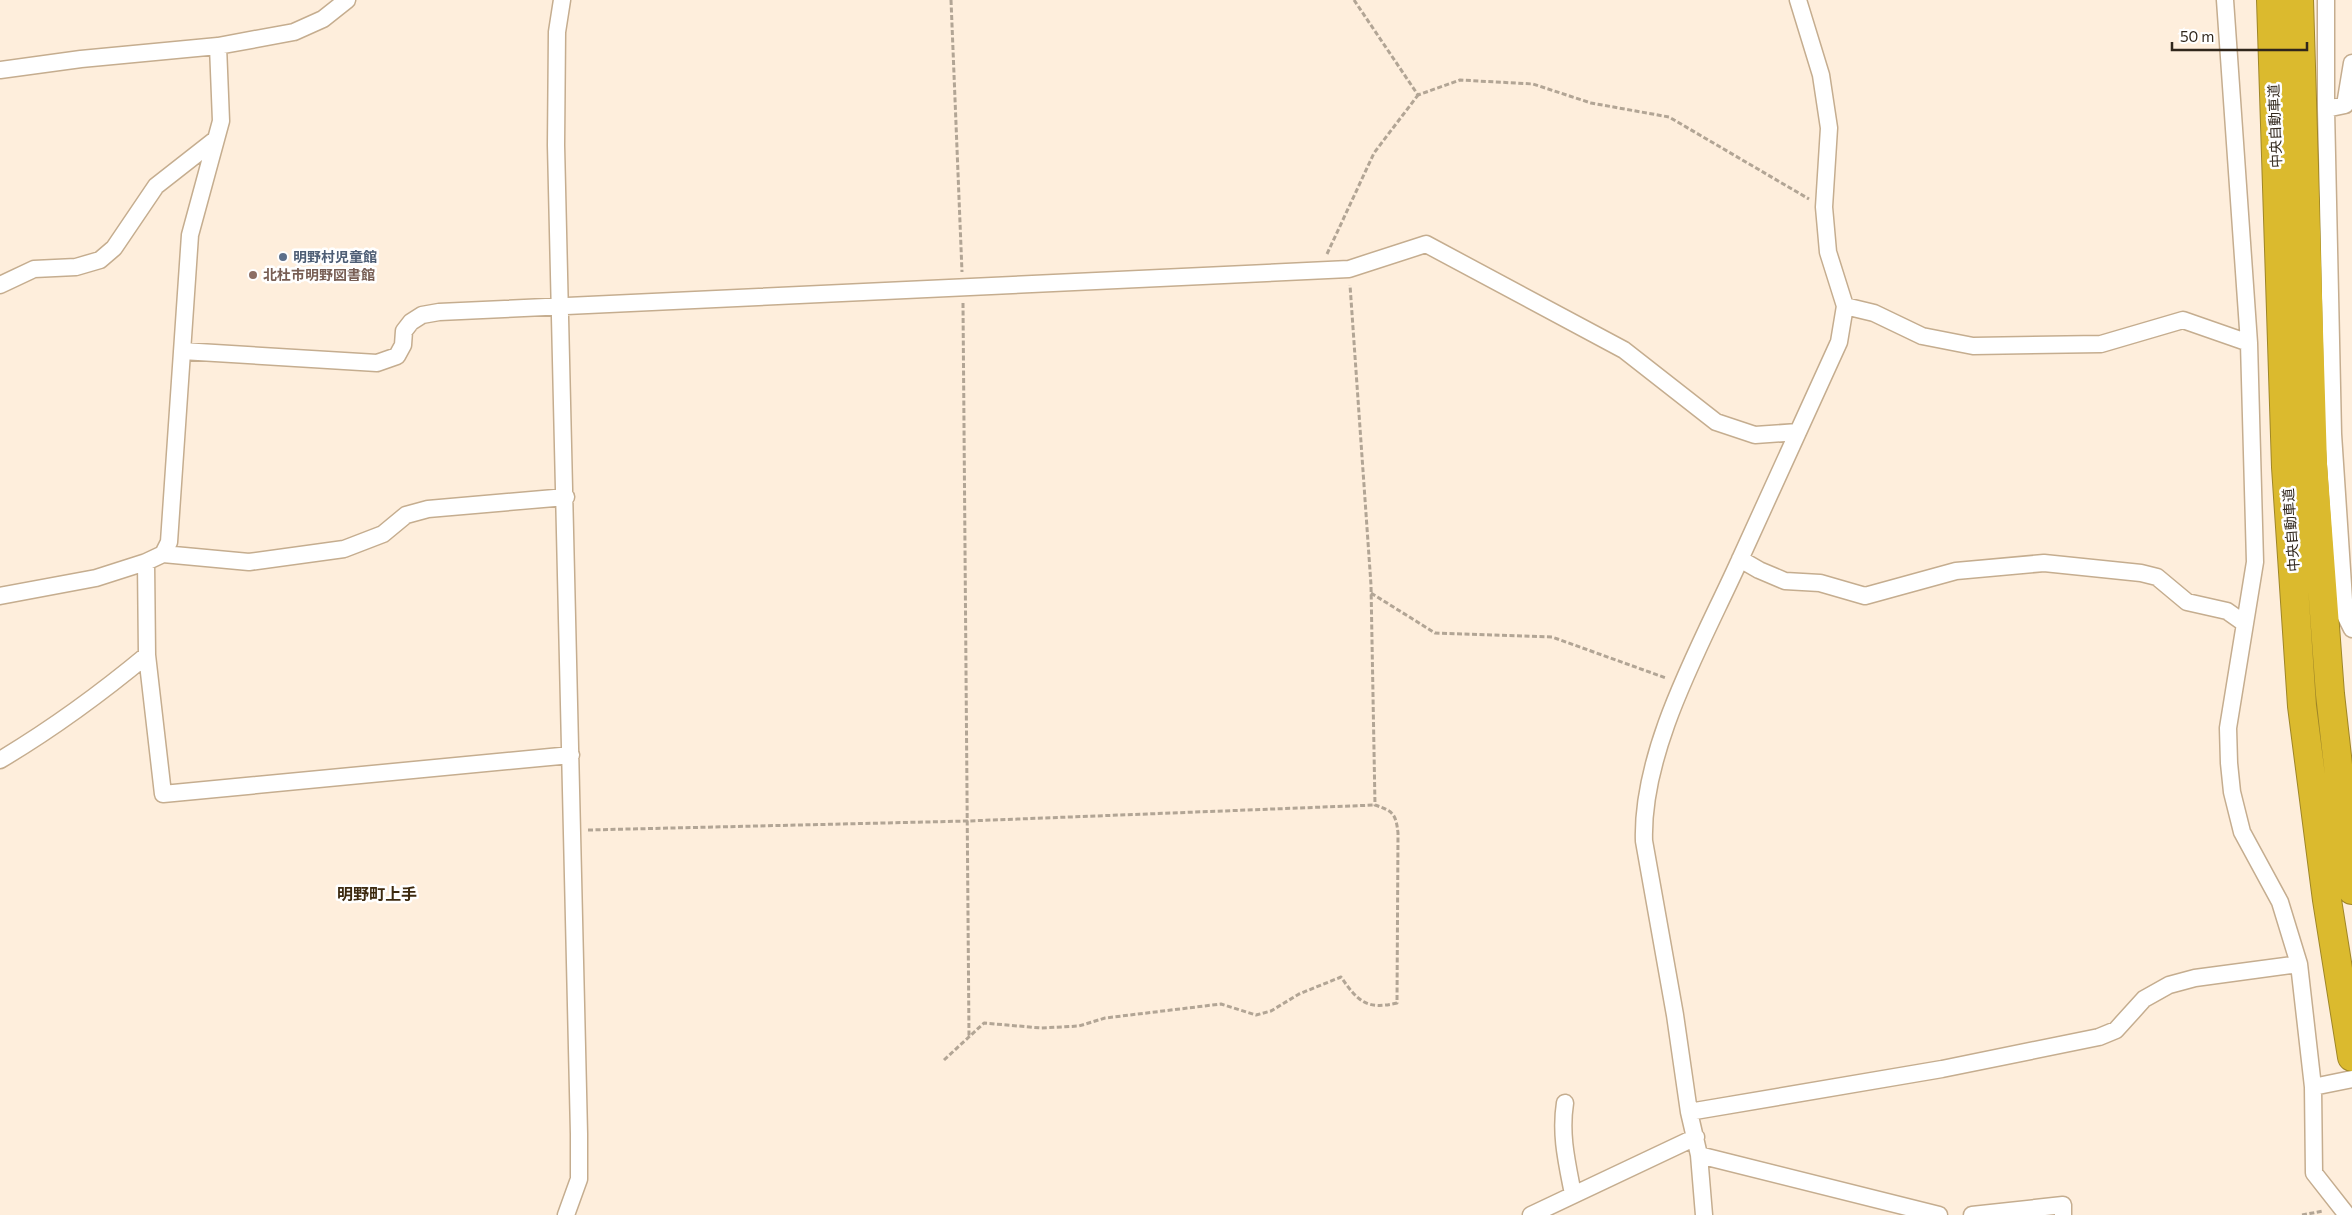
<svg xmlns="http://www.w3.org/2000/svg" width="2352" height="1215" viewBox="0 0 2352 1215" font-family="Commissioner,'Noto Sans JP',sans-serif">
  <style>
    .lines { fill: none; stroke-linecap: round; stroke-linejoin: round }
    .street-casing { stroke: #c5ad8f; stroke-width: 19 }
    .highway-casing { stroke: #9f8627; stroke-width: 30 }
    .path { stroke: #b2a595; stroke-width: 3; stroke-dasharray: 5 2.5; stroke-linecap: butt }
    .street { stroke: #fff; stroke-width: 16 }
    .highway { stroke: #dbba2e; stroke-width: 28 }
    .service-dot { fill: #5c6f8a; stroke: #fff; stroke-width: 2 }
    .education-dot { fill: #8d6e63; stroke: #fff; stroke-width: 2 }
    .labels { text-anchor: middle; stroke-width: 5; stroke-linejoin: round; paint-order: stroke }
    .street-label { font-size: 14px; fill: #30261b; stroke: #fff }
    .service-label { font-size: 14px; font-weight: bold; fill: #4e5e75; stroke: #fff; text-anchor: start }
    .education-label { font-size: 14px; font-weight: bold; fill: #785e54; stroke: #fff; text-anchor: start }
    .quarter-label { font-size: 16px; font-weight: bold; fill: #3c290e; stroke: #fff }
  </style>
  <rect width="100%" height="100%" fill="#feeedc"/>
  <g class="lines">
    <g class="street-casing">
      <path id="street" d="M562 0 557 32 556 145 579 1134V1179L566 1215
        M2225 0 2249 343 2255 562 2228 728 2229 763 2232 792 2242 832 2280 902 2299 964 2313 1087 2314 1173 2347 1215
        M2326 0V109L2333 434 2345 615 2352 629
        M0 70 81 59 218 46 294 32 323 19 347 0
        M2326 109 2345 105 2352 63
        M0 285 34 269 76 267 100 260 114 248 156 186 216 139
        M1845 306 1874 313 1922 336 1973 346 2101 344 2183 320 2249 343
        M182 351 377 363 397 356 403 345 404 331 411 322 422 315 439 312 1349 269 1426 244 1624 350 1716 422 1755 435 1798 432
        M163 554 249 562 344 549 383 534 406 515 428 509 566 497
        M1740 559 1759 570 1785 581 1820 583 1865 596 1956 571 2044 563 2141 573 2157 577 2187 602 2227 611 2244 623
        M0 596 96 578 146 562 163 554 169 542 190 235 221 121 218 46
        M147 655 163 794 571 755
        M0 760C52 729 100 694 147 655L146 562
        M2313 1087 2352 1079
        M1565 1103C1560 1135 1567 1163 1573 1194
        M1689 1112 1942 1069 2099 1037 2116 1030 2144 999 2169 985 2195 978 2299 964
        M1699 1155 1939 1215
        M1531 1215 1696 1137
        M1704 1215 1699 1155 1689 1112 1675 1015 1644 841C1641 751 1700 647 1737 566 1771 492 1805 417 1839 342L1845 306 1828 252 1824 207 1829 128 1821 75 1798 0
        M1972 1215 2063 1205V1215"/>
    </g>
    <g class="highway-casing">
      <path id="highway" d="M2271 0 2286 467 2302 706 2327 900 2352 1057
        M2299 0 2313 464 2330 694 2352 890"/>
    </g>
    <path class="path" d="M951 0 962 272
      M1354 0 1418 95 1460 80 1533 84 1591 103 1669 117 1809 199
      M1327 254 1374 153 1418 95
      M963 303 969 1037
      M1371 593 1435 633 1552 637 1666 678
      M588 830 968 821 1375 805
      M944 1060 984 1023 1041 1028 1079 1026 1105 1018 1221 1004 1256 1015 1271 1011 1299 994 1341 977C1358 1002 1367 1010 1397 1003L1398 833C1396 814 1393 811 1375 805L1371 585 1350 285
      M2302 1215 2323 1211"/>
    <use href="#street" class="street"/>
    <use href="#highway" class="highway"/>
  </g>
  <circle class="service-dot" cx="283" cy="257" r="5"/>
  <circle class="education-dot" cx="253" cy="275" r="5"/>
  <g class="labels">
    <g class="street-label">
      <text transform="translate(2275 126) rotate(-92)" y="5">中央自動車道</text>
      <text transform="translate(2291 530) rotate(-94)" y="5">中央自動車道</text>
    </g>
    <g class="service-label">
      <text x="293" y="262">明野村児童館</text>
    </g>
    <g class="education-label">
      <text x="263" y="280">北杜市明野図書館</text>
    </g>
    <g class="quarter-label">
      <text x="377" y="900">明野町上手</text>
    </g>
  </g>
  <path d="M2172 42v8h135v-8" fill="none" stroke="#30261b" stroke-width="2.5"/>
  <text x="2180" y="42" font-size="15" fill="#30261b" stroke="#ffffff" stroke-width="4" paint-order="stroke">50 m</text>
</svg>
